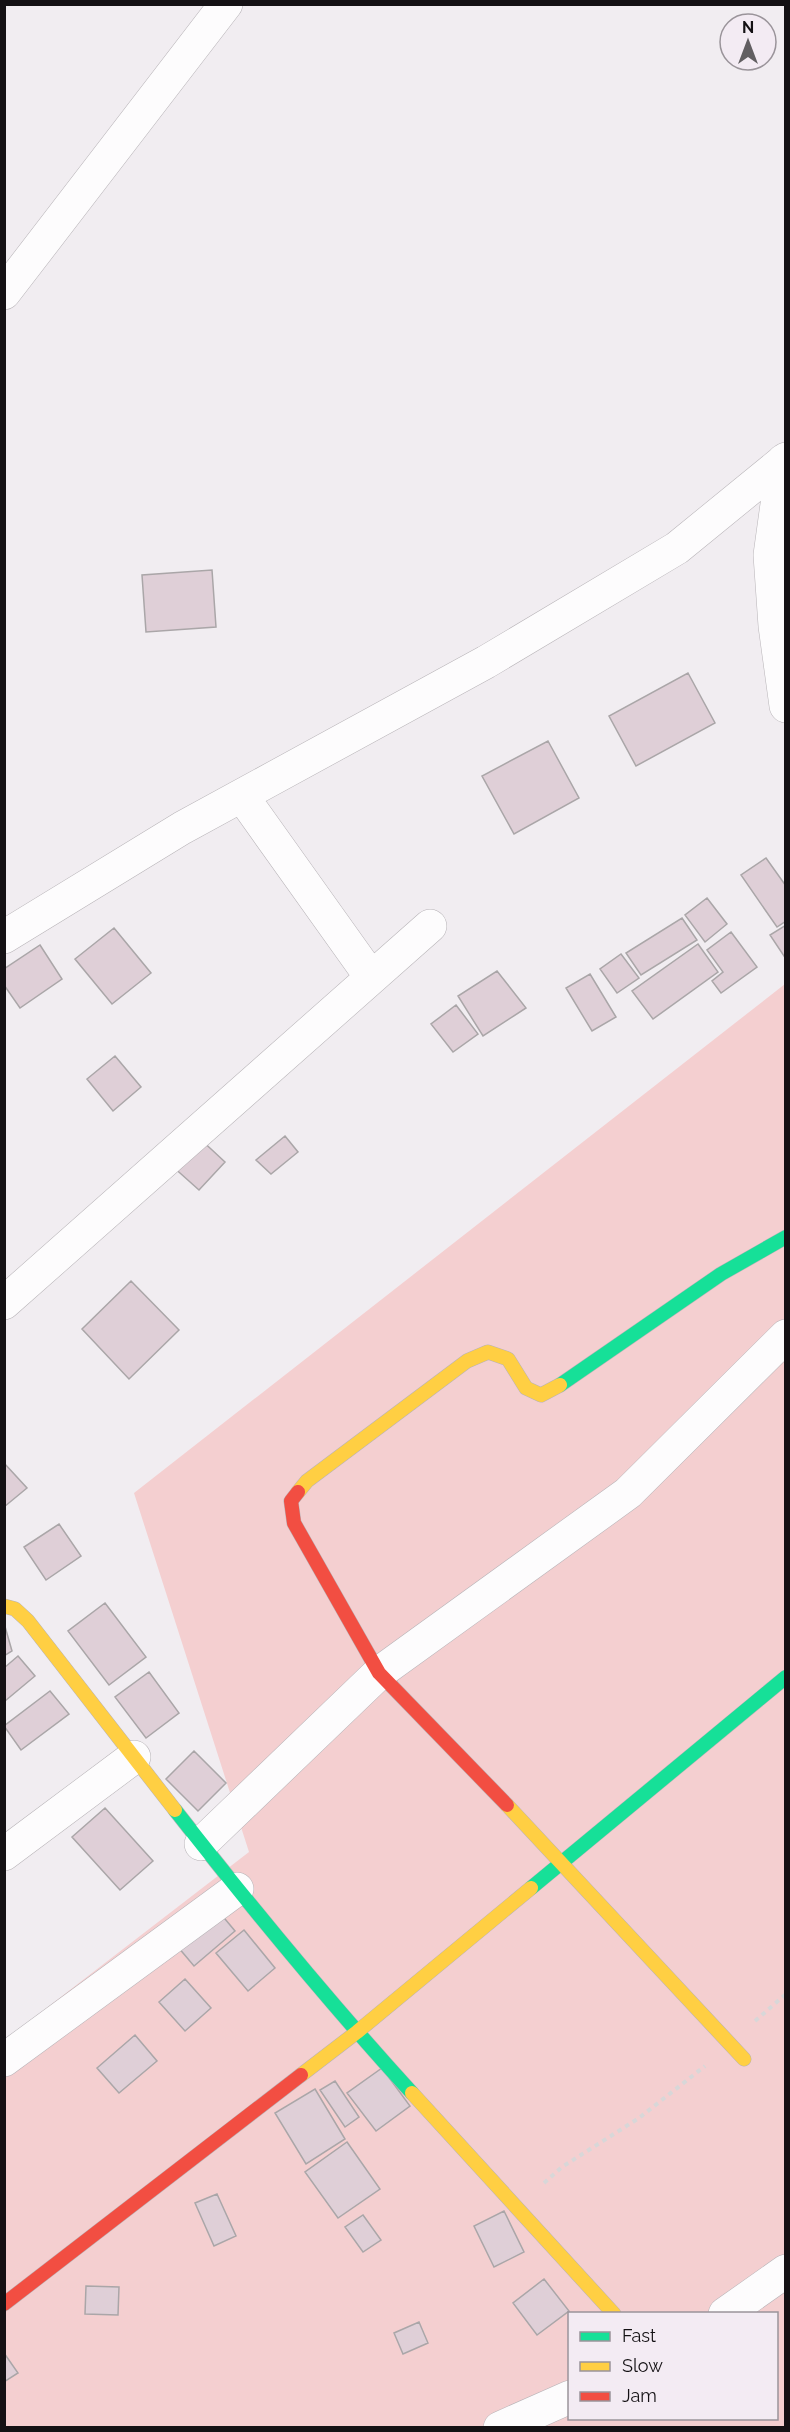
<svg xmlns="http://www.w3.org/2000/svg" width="790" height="2432" viewBox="0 0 790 2432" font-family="Raleway,sans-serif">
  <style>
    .green { fill: #f4cfd0; fill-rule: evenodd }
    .building { fill: #dfcfd7; stroke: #aaa6a8; stroke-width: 1.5 }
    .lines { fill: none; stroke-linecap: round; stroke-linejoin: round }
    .street-casing { stroke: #b7b3b7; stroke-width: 34 }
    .fast-casing { stroke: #b7b3b7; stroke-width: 15 }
    .slow-casing { stroke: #b7b3b7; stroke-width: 15 }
    .jam-casing { stroke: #b7b3b7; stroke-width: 15 }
    .path { stroke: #d8d7d8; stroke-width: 4; stroke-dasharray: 4.5 4.5; stroke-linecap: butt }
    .street { stroke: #fdfcfd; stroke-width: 33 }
    .fast { stroke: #16e098; stroke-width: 14 }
    .slow { stroke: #ffcf43; stroke-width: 14 }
    .jam { stroke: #f24e42; stroke-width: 14 }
  </style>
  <rect width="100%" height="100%" fill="#f1edf1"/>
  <path class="green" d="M785 984V2427L5 2428V2040L249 1852 134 1493ZM570 2314H776V2418H570Z"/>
  <path class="building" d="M212 570 216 627 146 632 142 575Z
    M688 673 715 723 636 766 609 716Z
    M548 741 579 798 514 834 482 776Z
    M766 858 786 886V921L777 927 741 875Z
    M707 898 727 924 705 942 685 915Z
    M682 918 697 940 641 975 626 953Z
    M786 925V959L770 935Z
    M114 928 151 973 112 1004 75 959Z
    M731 932 757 967 721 993 712 981 723 972 707 950Z
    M698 944 718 972 653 1019 632 991Z
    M40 945 62 979 20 1008 4 985V969Z
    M621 954 639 978 617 993 600 969Z
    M497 971 526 1008 483 1036 458 996Z
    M590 974 616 1017 592 1031 566 988Z
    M456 1005 478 1034 453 1052 431 1024Z
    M115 1056 141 1087 113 1111 87 1079Z
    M197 1136 225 1162 199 1190 171 1165Z
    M285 1136 298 1152 271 1174 256 1160Z
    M131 1281 179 1330 129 1379 82 1329Z
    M4 1463 27 1488 4 1507Z
    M59 1524 81 1556 46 1580 24 1547Z
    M105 1603 146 1657 109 1685 68 1631Z
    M4 1623 12 1651 4 1656Z
    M18 1656 35 1676 5 1701 4 1668Z
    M149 1672 179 1713 146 1738 115 1697Z
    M50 1691 69 1714 21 1750 4 1726Z
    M194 1751 226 1783 198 1811 166 1779Z
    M105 1808 153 1861 120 1890 72 1837Z
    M220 1913 235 1931 194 1966 178 1947Z
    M244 1930 275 1968 248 1991 216 1953Z
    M185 1979 211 2008 185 2031 159 2002Z
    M135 2035 157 2061 119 2093 97 2068Z
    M382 2068 410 2106 376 2131 347 2093Z
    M335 2081 359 2117 345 2127 320 2090Z
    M315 2089 345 2139 306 2164 275 2113Z
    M347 2142 380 2189 338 2218 305 2172Z
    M217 2194 236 2236 214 2246 195 2203Z
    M504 2211 524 2252 494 2267 474 2226Z
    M363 2215 381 2240 363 2252 345 2227Z
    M544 2279 569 2311 537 2335 513 2303Z
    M86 2286 119 2287 118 2315 85 2314Z
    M419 2322 428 2343 403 2354 394 2333Z
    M4 2353 18 2373 4 2382Z"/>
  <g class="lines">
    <g class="street-casing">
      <path id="street" d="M4 293 226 4
        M783 461 770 555 775 626 786 706
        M242 796 371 977
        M4 937 182 828 486 662 677 548 786 459
        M4 1303 430 926
        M201 1844 379 1673 628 1493 786 1336
        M4 1854 134 1757
        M4 2060 237 1889
        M725 2314 786 2271
        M500 2428 570 2397"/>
    </g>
    <g class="fast-casing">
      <path id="fast" d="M560 1385 721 1274 786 1237
        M175 1810C251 1907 329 2002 412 2093
        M531 1888 786 1677"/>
    </g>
    <g class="slow-casing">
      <path id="slow" d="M298 1492 307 1481 467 1361 488 1352 508 1359 526 1388 541 1395 560 1385
        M4 1606 15 1609 28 1621 175 1810
        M507 1805 744 2059
        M301 2075 357 2032 531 1888
        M412 2093 614 2314"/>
    </g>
    <g class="jam-casing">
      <path id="jam" d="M298 1492 291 1501 294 1523 379 1673 507 1805
        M4 2304 301 2075"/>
    </g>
    <path class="path" d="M755 2021 786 1994
      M544 2183 562 2167 639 2118 705 2066"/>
    <use href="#street" class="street"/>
    <use href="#fast" class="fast"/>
    <use href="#slow" class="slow"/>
    <use href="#jam" class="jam"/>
  </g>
  <rect width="790" height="2432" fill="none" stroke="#141114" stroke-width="12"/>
  <rect x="568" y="2312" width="210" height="108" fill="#f3ebf3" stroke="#9a949a" stroke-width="1.5"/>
  <rect x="580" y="2332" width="30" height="9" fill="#16e098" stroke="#9a949a" stroke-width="1.5"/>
  <text x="622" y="2342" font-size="18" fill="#141114">Fast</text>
  <rect x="580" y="2362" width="30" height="9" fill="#ffcf43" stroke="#9a949a" stroke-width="1.5"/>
  <text x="622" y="2372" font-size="18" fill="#141114">Slow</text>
  <rect x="580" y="2392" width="30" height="9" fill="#f24e42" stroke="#9a949a" stroke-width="1.5"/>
  <text x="622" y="2402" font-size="18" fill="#141114">Jam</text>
  <g transform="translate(748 42)"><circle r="28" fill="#f3ebf3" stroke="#9a949a" stroke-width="1.5"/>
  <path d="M0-4.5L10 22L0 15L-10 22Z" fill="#615e61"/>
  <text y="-9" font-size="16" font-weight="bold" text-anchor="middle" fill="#141114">N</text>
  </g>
</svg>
